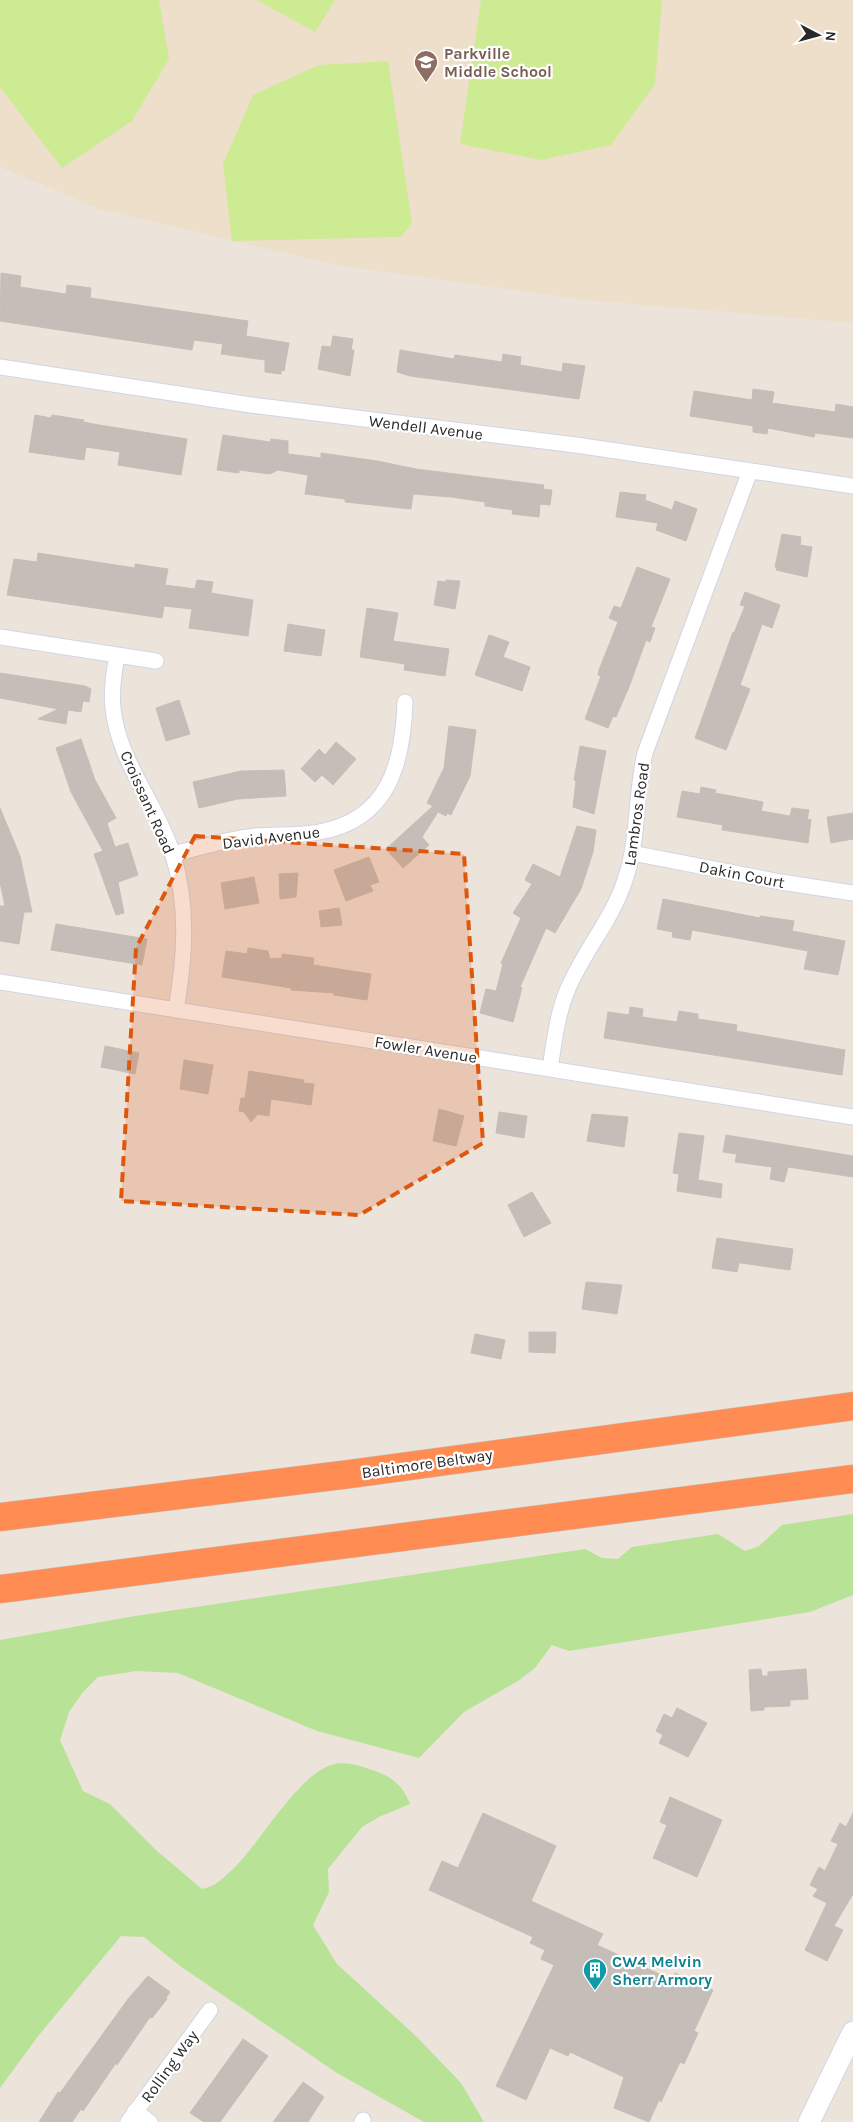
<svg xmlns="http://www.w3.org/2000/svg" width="853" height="2122" viewBox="0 0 853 2122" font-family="Karla,sans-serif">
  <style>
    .education { fill: #eedfca }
    .green { fill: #b8e397 }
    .pitch { fill: #cdeb92 }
    .building { fill: #c4bdb8; stroke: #c7bfb5 }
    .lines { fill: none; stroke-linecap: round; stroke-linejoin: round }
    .street-casing { stroke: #d0d5e3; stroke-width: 17 }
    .secondary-casing { stroke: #d0d5e3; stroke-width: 23 }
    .highway-casing { stroke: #c3c3c3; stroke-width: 29 }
    .street { stroke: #fff; stroke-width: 15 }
    .secondary { stroke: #fff; stroke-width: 21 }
    .highway { stroke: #ff8d53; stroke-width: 28 }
    .marked { fill: #de570d; fill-opacity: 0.2; stroke: #de570d; stroke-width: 4; stroke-dasharray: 10 6; stroke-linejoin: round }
    .labels { text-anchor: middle; stroke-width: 4.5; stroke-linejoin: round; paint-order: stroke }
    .education-label { font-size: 16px; font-weight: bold; fill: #785e54; stroke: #fff; text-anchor: start }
    .street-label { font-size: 16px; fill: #292929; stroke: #fff }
    .culture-label { font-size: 16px; font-weight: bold; fill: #0d838f; stroke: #fff; text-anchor: start }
  </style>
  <rect width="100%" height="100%" fill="#ece3db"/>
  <path class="education" d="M0 0H853V323L585 300 335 265 99 209 0 167Z"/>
  <path class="green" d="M853 1514V1595L810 1612 569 1651 552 1645 535 1668 518 1681 464 1712 419 1758 317 1731 178 1673 136 1671 98 1677 83 1692 69 1712 60 1740 83 1791 110 1804 157 1851 202 1889C216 1886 222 1879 233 1869 261 1842 297 1776 331 1765 343 1761 357 1765 369 1769 389 1775 402 1783 410 1804L379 1817 362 1827 328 1869 329 1892 313 1925 337 1964 417 2037 461 2083 484 2122H424L337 2073 180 1966 144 1937 121 1936 39 2035 0 2088V1640L135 1616 585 1549 602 1558 618 1559 632 1547 718 1534 745 1551 759 1546 782 1525Z"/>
  <path class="pitch" d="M0 0H159L169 59 132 121 62 168 0 87Z
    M257 0H335L315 32Z
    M481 0H662L655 84 611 145 541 160 460 144Z
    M388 61 412 224 400 237 232 241 223 164 253 95 319 65Z"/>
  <path class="building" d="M1 273 21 276 20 287 66 294 67 285 91 288 90 298 248 321 246 336 289 343 284 371 281 370V374L265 372V360L221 354 223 344 194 340 192 350 0 321Z
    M333 336 353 339 351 350H354L350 376 318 369 322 346 331 347Z
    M400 350 454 359 455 355 502 362 503 354 521 357 520 365 562 372 563 363 585 366 579 399 410 376 397 372Z
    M753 389 774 392 772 403 835 412 836 404 853 407V438L815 433 814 437 768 428 767 434 753 432V426L690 416 694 391 752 400Z
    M35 415 51 418 52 415 84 420 83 422 99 425 187 439 181 475 118 465 120 452 86 447 84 460 29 452Z
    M223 435 270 442 271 439 288 441V454L321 458V453L377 461 416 469 544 485 543 489 552 490 550 505 540 504 539 517 512 514 513 510 485 506V502L451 497 413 494 411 509 345 502V499L305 494 308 475 278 470 270 474 239 470V473L217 470Z
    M620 492 646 495 645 500 672 510 675 501 697 509 686 541 656 530 658 523 616 517Z
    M782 534 801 537 800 545 812 547 807 577 776 570 777 568 775 567Z
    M38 553 135 568V564L168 569 165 585 195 589 197 580 213 582 211 593 253 600 248 636 189 628 192 609 164 606 162 618 7 595 14 559 37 562Z
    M637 567 670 579 651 627 655 628 650 642 646 640 629 687 616 717 613 716 608 728 585 719 601 676 598 675 599 670 618 622 609 618 614 606 621 608Z
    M446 580 460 581 455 609 434 605 438 581 446 582Z
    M745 592 780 605 772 628 762 624 740 685 750 689 726 750 695 738 733 632 734 633 745 606 740 605Z
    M367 608 398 613 393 641 449 649 445 676 404 670 405 664 360 657Z
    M288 624 325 630 321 656 284 651Z
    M489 635 509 642 503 657 530 667 522 691 475 675Z
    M0 673 85 686 91 689 89 702 83 701 81 712 68 710 66 724 38 719 58 709 0 698Z
    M179 700 190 734 166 741 156 708Z
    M449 726 476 730 470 776 451 815 447 813 446 816 438 812 422 837 429 845 403 868 386 849 433 806 427 803 444 768Z
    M81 739 95 780 116 818 107 823 115 847 128 843 138 875 118 882 124 913 116 915 94 854 103 851 71 792 56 748Z
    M336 742 356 759 333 785 322 775 315 782 301 769 319 749 325 755Z
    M580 746 606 751 594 814 573 807 576 781 574 780Z
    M284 770 286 796 238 799 199 808 193 782 241 771Z
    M701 787 716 790 715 793 763 802 761 811 790 816 792 808 809 810 807 820 811 819 808 843 722 830 723 825 677 817 682 791 700 794Z
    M0 808 20 856 32 912H24L19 944 0 941V906H5L0 882Z
    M853 813V839L831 843 827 817Z
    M577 826 596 830 593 852 581 889 555 933 546 928 520 987 522 988 513 1022 480 1013 486 989 496 991 503 964 501 963 521 918 513 913 532 884 525 880 533 864 560 877Z
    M369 857 379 882 370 885 373 891 346 901 334 870Z
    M298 873 296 897 280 899 279 874Z
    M254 877 259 903 225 909 221 883Z
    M663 899 760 918V916L794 921 792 931 845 941 838 975 804 969 808 951 692 930 690 940 672 937 673 932 657 929Z
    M339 908 342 925 321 927 319 911Z
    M56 924 147 939 142 965 51 950Z
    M248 948 268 951 270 959 282 958V954L314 958 313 965 371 974 367 1000 334 995V993L291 990V988L222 977 226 951 247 954Z
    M630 1007 643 1009 642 1017 677 1022 679 1011 698 1014V1019L737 1025 736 1031 845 1050 842 1075 604 1038 608 1012 629 1015Z
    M105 1046 139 1053 135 1074 101 1067Z
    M184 1060 213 1065 208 1094 180 1089Z
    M249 1071 304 1080 303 1083 314 1084 311 1105 271 1099 269 1116 258 1114 251 1122 244 1112 239 1111 241 1098H245Z
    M439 1109 464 1116 456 1146 433 1141Z
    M499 1112 527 1116 524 1138 496 1133Z
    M592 1114 628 1117 624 1147 587 1141Z
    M679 1133 704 1136 698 1180 722 1184 721 1198 677 1191 679 1174 673 1173Z
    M726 1135 853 1156V1177L788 1167 784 1182 770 1179 772 1167 735 1162 737 1154 723 1152Z
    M532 1192 551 1223 524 1237 508 1205Z
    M717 1238 793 1249 790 1270 741 1263H739L737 1272 712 1268Z
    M586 1282 622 1285 617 1314 582 1309Z
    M529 1332H556L555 1353 529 1352Z
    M475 1334 505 1340 501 1359 471 1353Z
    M761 1669 762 1676H768V1672L806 1669 808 1699 790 1700V1706L764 1707V1710L751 1711 749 1670Z
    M677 1708 707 1723 688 1757 659 1743 663 1735 656 1731 664 1714 672 1718Z
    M670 1797 722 1820 697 1877 653 1858 667 1825 660 1822Z
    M483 1813 556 1846 531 1901 603 1934 597 1945 672 1980 675 1973 713 1990 694 2031 698 2033 684 2064 680 2062 661 2102 659 2100 649 2122 614 2108 624 2077 570 2052 568 2056 550 2048 526 2100 496 2086 554 1965 541 1959 545 1950 530 1943 533 1937 429 1890 442 1861 458 1868Z
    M853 1813V1894L834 1926 843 1930 827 1961 805 1950 827 1903 813 1896 818 1889 810 1885 819 1867 825 1871 838 1844 831 1841 840 1823 846 1827Z
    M148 1976 170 1992 166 1998 167 1999 152 2018 150 2017 117 2065 116 2063 83 2111 81 2109 72 2122H39L58 2092 60 2093 128 1999Z
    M243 2039 268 2056 220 2122H204L190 2113Z
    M303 2082 324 2097 308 2122H273Z"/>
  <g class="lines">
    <g class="street-casing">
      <path id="street" d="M0 367 251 405 576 445 853 486
        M0 637 156 661
        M117 655C114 672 111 690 113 708 118 760 156 803 172 852 189 904 185 957 176 1010
        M632 853 781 882 853 893
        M173 854C200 848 227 839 255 836 276 834 298 836 319 832 389 820 403 763 405 702
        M0 982 853 1117
        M550 1069C554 1043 557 1015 567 991 583 952 612 920 625 880 639 840 635 795 645 753L750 471
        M135 2111 150 2122
        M128 2122 210 2010
        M362 2122 363 2120"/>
    </g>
    <g class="secondary-casing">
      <path id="secondary" d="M809 2122 853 2032"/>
    </g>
    <g class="highway-casing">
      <path id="highway" d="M0 1517 350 1474 853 1406
        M0 1589 853 1479"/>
    </g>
    <use href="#street" class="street"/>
    <use href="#secondary" class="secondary"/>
    <use href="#highway" class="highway"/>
  </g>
  <path class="marked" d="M195 836 464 854 483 1143 359 1215 121 1201 136 948Z"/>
  <defs>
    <g id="school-pin" transform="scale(1.25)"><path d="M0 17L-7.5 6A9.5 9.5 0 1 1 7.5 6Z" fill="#8d6e63" stroke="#fff"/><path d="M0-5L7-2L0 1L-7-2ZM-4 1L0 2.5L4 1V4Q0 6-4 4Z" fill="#fff"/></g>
    <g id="building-pin" transform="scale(1.25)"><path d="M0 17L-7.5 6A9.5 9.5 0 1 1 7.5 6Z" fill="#0f9aa8" stroke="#fff"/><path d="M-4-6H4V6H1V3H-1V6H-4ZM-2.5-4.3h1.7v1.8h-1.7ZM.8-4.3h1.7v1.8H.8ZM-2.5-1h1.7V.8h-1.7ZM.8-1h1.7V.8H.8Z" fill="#fff"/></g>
  </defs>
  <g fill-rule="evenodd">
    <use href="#school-pin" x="426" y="62"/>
    <use href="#building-pin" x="595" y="1970"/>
  </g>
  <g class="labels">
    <g class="education-label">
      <text x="444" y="59">Parkville<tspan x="444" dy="18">Middle School</tspan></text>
    </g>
    <g class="street-label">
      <text transform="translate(426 427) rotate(7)" y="6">Wendell Avenue</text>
      <text transform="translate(148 802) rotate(66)" y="6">Croissant Road</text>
      <text transform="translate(636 814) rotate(-82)" y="6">Lambros Road</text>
      <text transform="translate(271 837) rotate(-7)" y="6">David Avenue</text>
      <text transform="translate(742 874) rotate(11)" y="6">Dakin Court</text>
      <text transform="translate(426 1049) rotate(9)" y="6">Fowler Avenue</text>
      <text transform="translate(427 1463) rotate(-8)" y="6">Baltimore Beltway</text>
      <text transform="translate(169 2066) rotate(-54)" y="6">Rolling Way</text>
    </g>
    <g class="culture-label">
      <text x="612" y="1967">CW4 Melvin<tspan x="612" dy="18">Sherr Armory</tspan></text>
    </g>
  </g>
  <g transform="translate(818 35) rotate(96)" stroke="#ffffff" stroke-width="4" paint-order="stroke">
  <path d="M0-4L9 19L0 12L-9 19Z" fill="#292929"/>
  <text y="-8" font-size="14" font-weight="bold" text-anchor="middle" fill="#292929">N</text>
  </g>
</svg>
